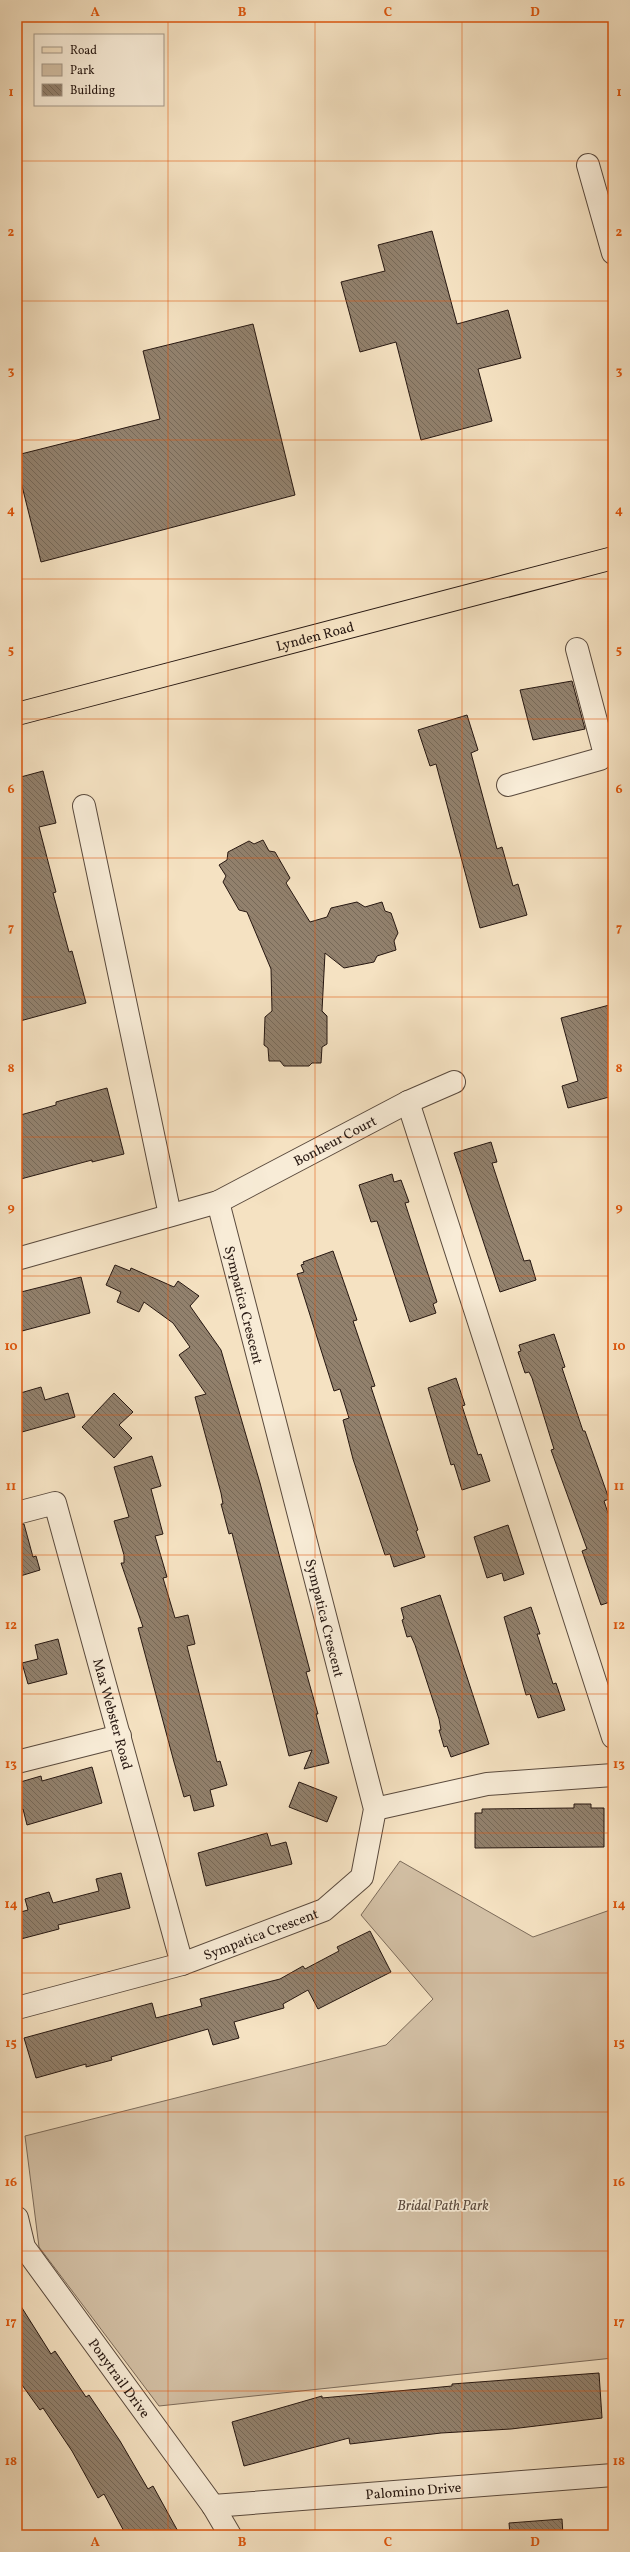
<svg xmlns="http://www.w3.org/2000/svg" width="630" height="2552" viewBox="0 0 630 2552" font-family="Vollkorn,serif">
  <style>
    .park { fill: #d2bfa4; stroke: #7c6b5a }
    .building { fill: url(#building-back-hatch); stroke: #261711 }
    .lines { fill: none; stroke-linecap: round; stroke-linejoin: round }
    .minor-casing { stroke: #5a4a3d; stroke-width: 24 }
    .major-casing { stroke: #261711; stroke-width: 24 }
    .minor { stroke: #f8ecd7; stroke-width: 22 }
    .major { stroke: #f5e2c2; stroke-width: 22 }
    .grid { fill: none; stroke: #de560c; stroke-width: 1; stroke-opacity: 0.55 }
    .labels { text-anchor: middle; stroke-width: 3.5; stroke-linejoin: round; paint-order: stroke }
    .street-label { font-size: 14px; fill: #261711; stroke: #f8ecd7 }
    .park-label { font-size: 14px; font-style: italic; fill: #5a493d; stroke: #f8ecd7 }
    .neatline { fill: none; stroke: #de560c; stroke-width: 1.5 }
    .grid-label { font-size: 13px; text-anchor: middle; font-weight: bold; fill: #de560c }
  </style>
  <defs>
    <pattern id="building-back-hatch" width="6" height="6" patternUnits="userSpaceOnUse"><rect width="6" height="6" fill="#92816d"/><path d="M-1 5l2 2M0 0l6 6M5-1l2 2" fill="none" stroke="#776958"/></pattern>
  </defs>
  <rect width="100%" height="100%" fill="#f5e2c2"/>
  <filter id="stains"><feTurbulence type="fractalNoise" baseFrequency=".005" numOctaves="4"/><feColorMatrix values="0 0 0 0 .2 0 0 0 0 .09 0 0 0 0 .02 0 0 0 .5 -.17"/></filter>
  <radialGradient id="worn" r=".72"><stop offset=".6" stop-color="#630" stop-opacity="0"/><stop offset="1" stop-color="#630" stop-opacity=".3"/></radialGradient>
  <path class="park" d="M400 1861 533 1937 613 1909V2358L159 2406 39 2247 25 2136 386 2045 433 1999 361 1915Z"/>
  <path class="building" d="M432 231 457 324 508 310 521 358 478 369 492 421 421 440 396 342 360 352 341 282 385 271 378 245Z
    M253 324 295 495 41 562 17 466V455L160 419 143 351Z
    M572 681 585 729 533 740 520 690Z
    M467 715 478 750 471 753 497 849 502 847 513 886 518 884 527 915 480 928 436 764 430 766 418 730Z
    M43 771 56 823 39 827 56 892 53 893 69 952 72 951 86 1003 20 1021 17 1011V778Z
    M263 840 269 851 275 852 290 878 286 883 310 922 327 917 331 908 357 902 365 907 382 902 385 911 391 913 398 933 394 941 396 950 377 956 374 962 344 968 325 953 322 1011 327 1016V1044L322 1047 321 1063H312L309 1066H284L280 1061H269L268 1048 264 1045 265 1017 272 1011 271 969 247 912 239 910 223 882 226 876 219 865 227 860 228 852 249 841 254 844Z
    M613 1004V1096L568 1108 562 1086 578 1081 561 1018Z
    M107 1088 124 1154 92 1162V1160L17 1180V1116L56 1105V1102Z
    M491 1142 497 1162 492 1163 524 1261 530 1260 536 1280 500 1292 454 1153Z
    M392 1174 394 1182 401 1180 409 1202 405 1203 437 1302 433 1304 436 1313 410 1322 377 1221 371 1222 359 1185Z
    M333 1251 357 1320 353 1321 375 1386 371 1387 418 1530 416 1531 425 1557 394 1567 390 1554 385 1555 353 1459 343 1420 349 1418 340 1389 334 1391 297 1274 304 1272 301 1265 304 1264 303 1262Z
    M115 1265 130 1271 131 1268 174 1287 178 1281 199 1296 190 1306 221 1350 260 1483 310 1671 306 1672 318 1714H316L329 1763 304 1769 312 1750 289 1756 232 1533 229 1534 221 1504H223L221 1493 195 1397 206 1394 179 1355 190 1347 173 1323 144 1302 139 1312 117 1302 121 1292 106 1285Z
    M81 1277 90 1313 22 1331 17 1312V1293Z
    M554 1334 565 1367 562 1368 583 1431H585L609 1499 604 1501 613 1528V1601L601 1605 582 1551 587 1549 551 1450 554 1449 532 1378 529 1372 525 1373 518 1352 521 1351 519 1345Z
    M456 1378 465 1405 462 1406 478 1455 481 1454 490 1481 462 1490 454 1464 451 1465 428 1388Z
    M41 1387 45 1400 68 1393 75 1417 22 1432 17 1416V1394Z
    M114 1393 133 1412 119 1425 132 1438 114 1458 82 1427Z
    M152 1456 161 1486 151 1489 163 1534 155 1536 167 1577 163 1578 175 1618 188 1615 195 1644 187 1646 217 1762 220 1761 227 1785 210 1790 214 1806 194 1811 190 1795 184 1797 174 1762 138 1628 143 1627 121 1563H124V1555L114 1521 129 1517 114 1467Z
    M24 1524 33 1557 36 1556 40 1570 17 1577V1525Z
    M508 1525 524 1574 504 1581 502 1573 487 1578 474 1537Z
    M440 1595 489 1744 451 1757 447 1746 444 1747 439 1730H441L439 1719 415 1645 411 1636 407 1637 402 1620 404 1619 401 1608Z
    M531 1607 540 1634H537L553 1684 556 1683 565 1710 538 1718 530 1694 526 1695 504 1617Z
    M58 1639 67 1674 28 1684 22 1663 38 1659 35 1645Z
    M92 1767 102 1803 27 1825 23 1809 17 1811V1783L41 1776 42 1781Z
    M299 1782 337 1797 327 1822 289 1807Z
    M574 1804H591V1808H604V1847L475 1848V1813H482V1809L574 1808Z
    M267 1833 271 1846 286 1842 292 1864 206 1886 198 1853Z
    M121 1873 130 1908 58 1925 59 1929 17 1940V1913L28 1910 25 1899 49 1892 53 1903 99 1891 96 1879Z
    M370 1931 391 1972 318 2009 308 1990 283 2004 284 2008 234 2022 239 2038 213 2045 208 2029 111 2057 112 2060 86 2067V2064L36 2078 24 2038 152 2003 156 2018 202 2006 200 1999 280 1979 303 1966 305 1969 339 1951 337 1947Z
    M17 2300 51 2354 55 2351 86 2397 89 2395 120 2441 148 2489 153 2486 180 2535H126L104 2494 98 2498 72 2451 43 2408 40 2410 17 2378Z
    M599 2373 602 2418 511 2429 441 2433 350 2444 349 2438 244 2466 232 2422 322 2396V2398L452 2386V2384Z
    M562 2519 563 2535H510L509 2523Z"/>
  <g class="lines">
    <g class="minor-casing">
      <g id="minor">
        <path d="M588 165 613 253"/>
        <path d="M508 785 600 759 604 751 577 649"/>
        <path d="M84 806 170 1215"/>
        <path d="M408 1102 613 1737"/>
        <path id="s1" d="M17 1259 218 1202 408 1102 454 1082"/>
        <path id="s2" d="M17 1513 55 1503 182 1964"/>
        <path d="M17 1762 120 1736"/>
        <path d="M375 1809 487 1784 613 1775"/>
        <path id="s3" d="M17 2008 182 1964 324 1910 362 1877 375 1809 218 1202"/>
        <path id="s4" d="M17 2218 24 2247 213 2506 230 2535"/>
        <path id="s5" d="M213 2506 613 2475"/>
      </g>
    </g>
    <g class="major-casing">
      <g id="major">
        <path id="s6" d="M17 714 613 558"/>
      </g>
    </g>
    <use href="#minor" class="minor"/>
    <use href="#major" class="major"/>
  </g>
  <path class="grid" d="M168 17V2535M315 17V2535M462 17V2535M17 161H613M17 301H613M17 440H613M17 579H613M17 719H613M17 858H613M17 997H613M17 1137H613M17 1276H613M17 1415H613M17 1555H613M17 1694H613M17 1833H613M17 1973H613M17 2112H613M17 2251H613M17 2391H613"/>
  <g class="labels">
    <g class="street-label">
      <text dy="5" stroke="none"><textPath href="#s6" startOffset="308">Lynden Road</textPath></text>
      <text dy="5" stroke="none"><textPath href="#s1" startOffset="341">Bonheur Court</textPath></text>
      <text transform="translate(244 1305) rotate(76)" y="5">Sympatica Crescent</text>
      <text transform="translate(325 1618) rotate(76)" y="5">Sympatica Crescent</text>
      <text dy="5" stroke="none"><textPath href="#s2" startOffset="258">Max Webster Road</textPath></text>
      <text dy="5" stroke="none"><textPath href="#s3" startOffset="255">Sympatica Crescent</textPath></text>
      <text dy="5" stroke="none"><textPath href="#s4" startOffset="192">Ponytrail Drive</textPath></text>
      <text dy="5" stroke="none"><textPath href="#s5" startOffset="201">Palomino Drive</textPath></text>
    </g>
    <g class="park-label">
      <text x="443" y="2210">Bridal Path Park</text>
    </g>
  </g>
  <rect width="630" height="2552" fill="none" stroke="#f5e2c2" stroke-width="44"/>
  <rect x="34" y="34" width="130" height="72" fill="#f8ecd7" stroke="#a49788"/>
  <rect x="42" y="47" width="20" height="6" fill="#f5e2c2" stroke="#a49788"/>
  <text x="70" y="54" font-size="12" fill="#261711">Road</text>
  <rect x="42" y="64" width="20" height="12" fill="#d2bfa4" stroke="#a49788"/>
  <text x="70" y="74" font-size="12" fill="#261711">Park</text>
  <rect x="42" y="84" width="20" height="12" fill="url(#building-back-hatch)" stroke="#a49788"/>
  <text x="70" y="94" font-size="12" fill="#261711">Building</text>
  <rect x="22" y="22" width="586" height="2508" class="neatline"/>
  <g class="grid-label">
    <text x="95" y="16">A</text>
    <text x="242" y="16">B</text>
    <text x="388" y="16">C</text>
    <text x="535" y="16">D</text>
    <text x="11" y="96">1</text>
    <text x="619" y="96">1</text>
    <text x="11" y="236">2</text>
    <text x="619" y="236">2</text>
    <text x="11" y="375">3</text>
    <text x="619" y="375">3</text>
    <text x="11" y="514">4</text>
    <text x="619" y="514">4</text>
    <text x="11" y="654">5</text>
    <text x="619" y="654">5</text>
    <text x="11" y="793">6</text>
    <text x="619" y="793">6</text>
    <text x="11" y="932">7</text>
    <text x="619" y="932">7</text>
    <text x="11" y="1072">8</text>
    <text x="619" y="1072">8</text>
    <text x="11" y="1211">9</text>
    <text x="619" y="1211">9</text>
    <text x="11" y="1350">10</text>
    <text x="619" y="1350">10</text>
    <text x="11" y="1490">11</text>
    <text x="619" y="1490">11</text>
    <text x="11" y="1629">12</text>
    <text x="619" y="1629">12</text>
    <text x="11" y="1768">13</text>
    <text x="619" y="1768">13</text>
    <text x="11" y="1908">14</text>
    <text x="619" y="1908">14</text>
    <text x="11" y="2047">15</text>
    <text x="619" y="2047">15</text>
    <text x="11" y="2186">16</text>
    <text x="619" y="2186">16</text>
    <text x="11" y="2326">17</text>
    <text x="619" y="2326">17</text>
    <text x="11" y="2465">18</text>
    <text x="619" y="2465">18</text>
    <text x="95" y="2546">A</text>
    <text x="242" y="2546">B</text>
    <text x="388" y="2546">C</text>
    <text x="535" y="2546">D</text>
  </g>
  <rect width="100%" height="100%" filter="url(#stains)"/>
  <rect width="100%" height="100%" fill="url(#worn)"/>
</svg>
